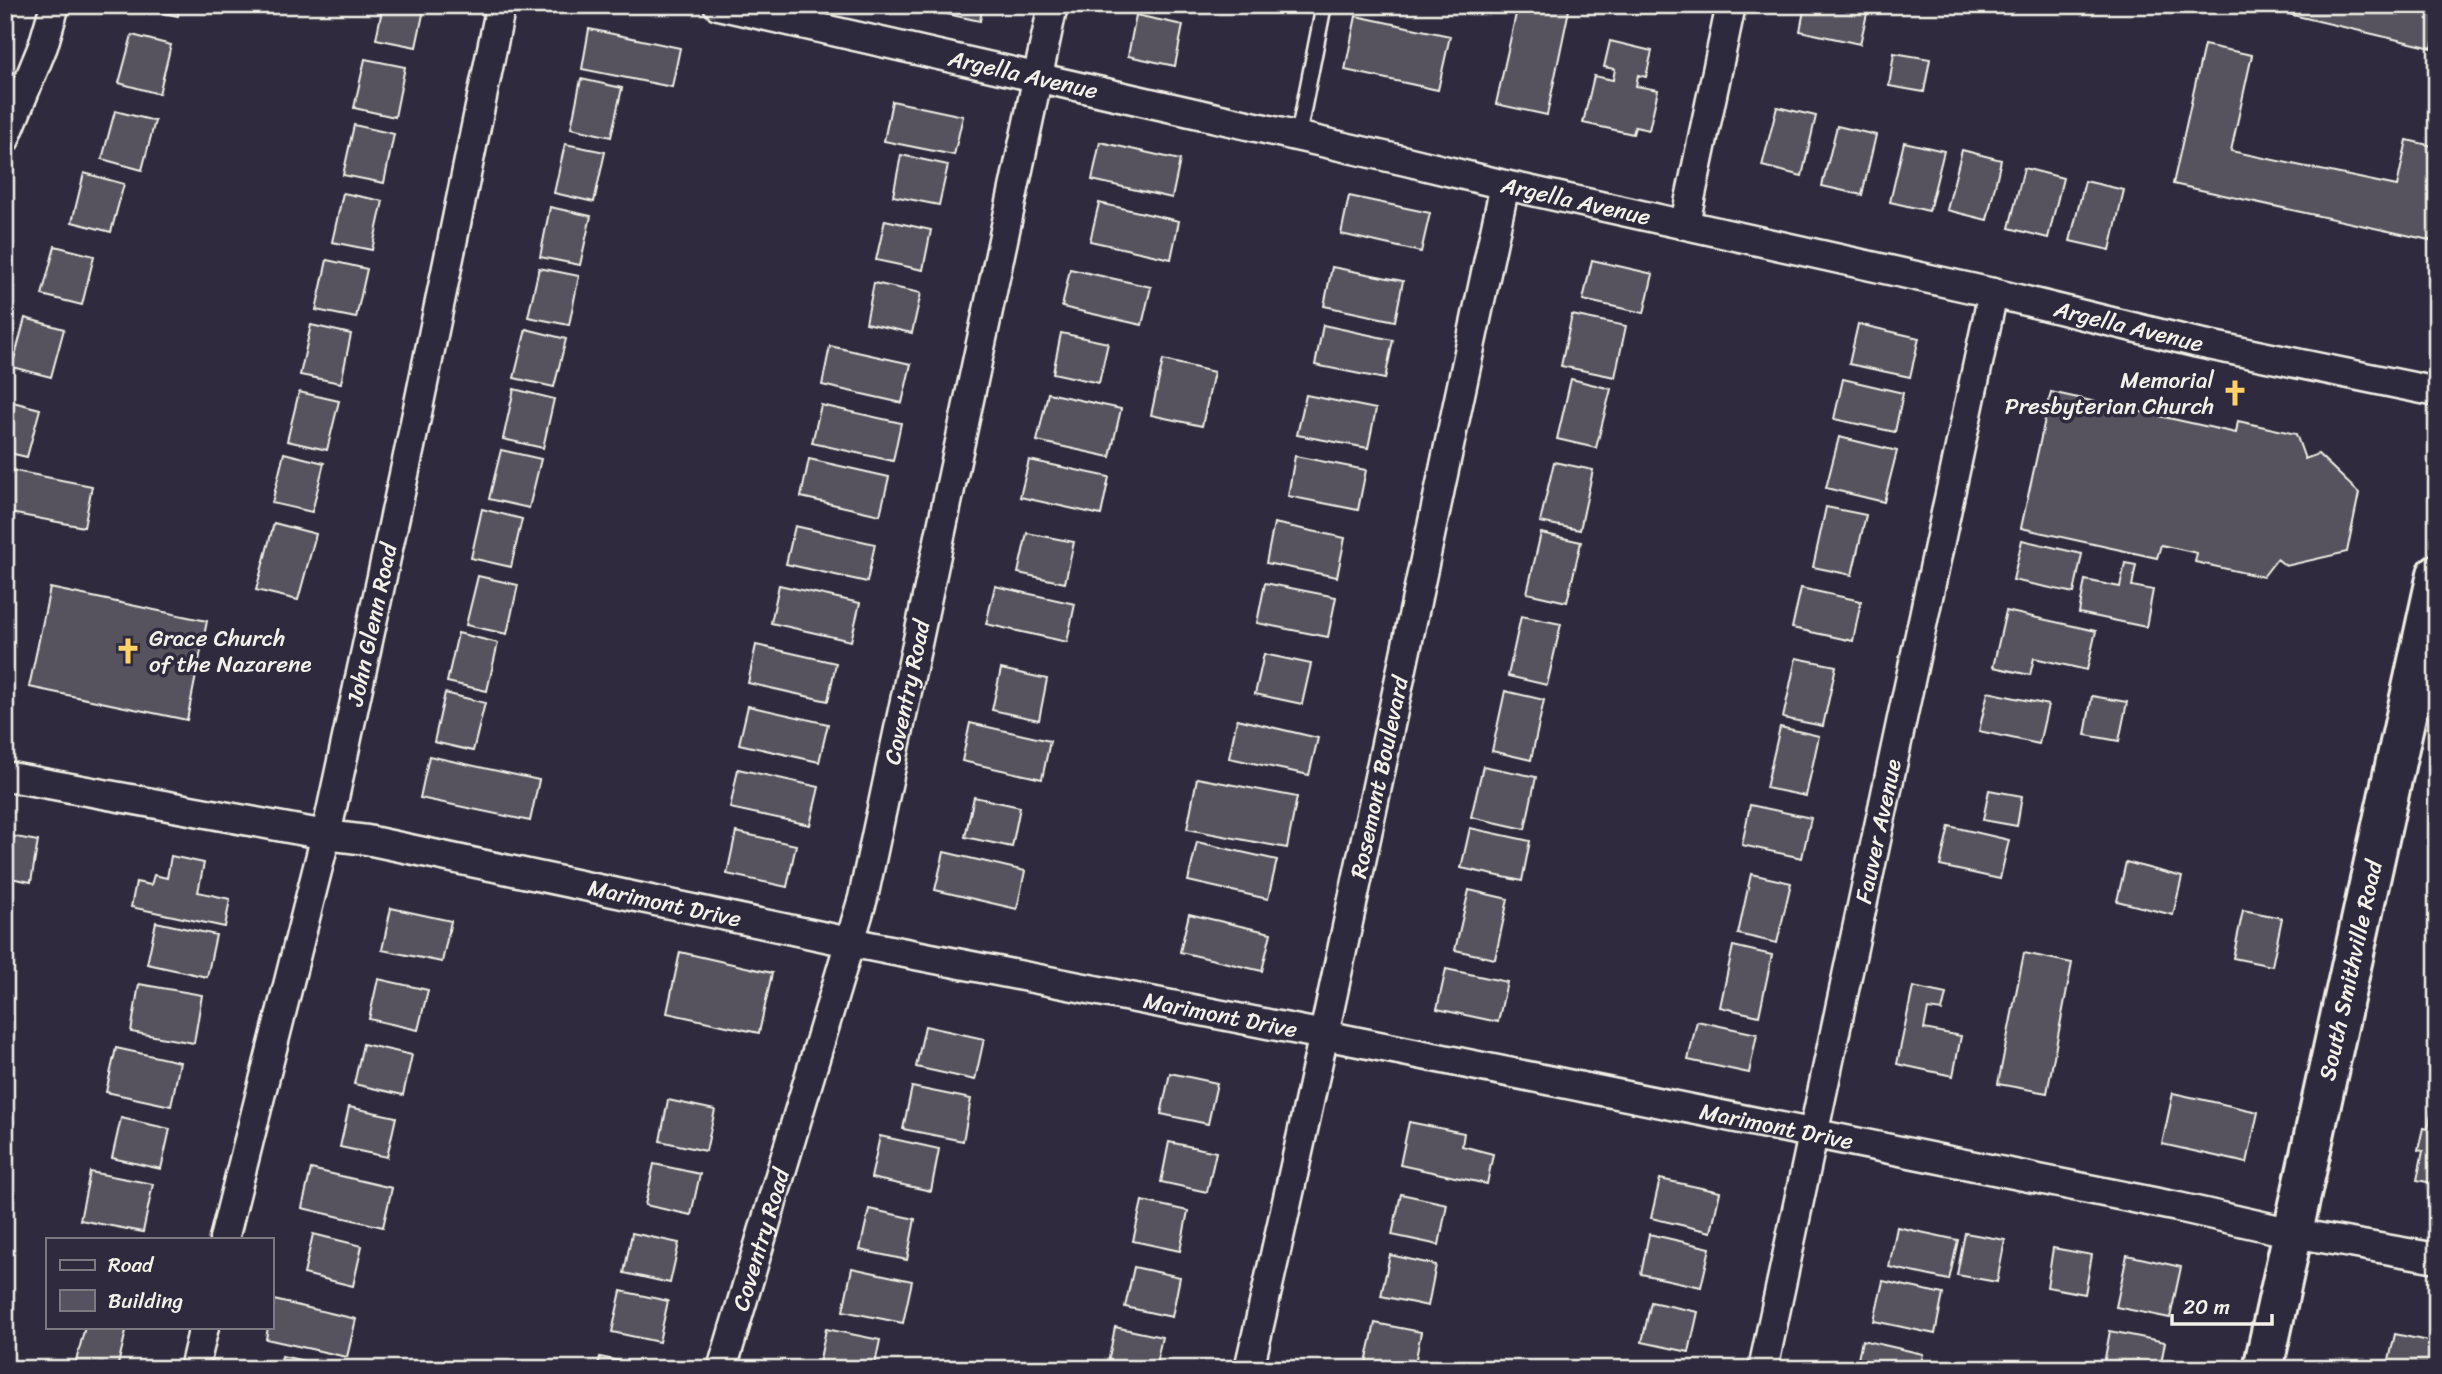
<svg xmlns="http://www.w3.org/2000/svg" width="2442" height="1374" viewBox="0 0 2442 1374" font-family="Sriracha,sans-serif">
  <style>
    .building { fill: #56525f; stroke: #f4f1e8; stroke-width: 2 }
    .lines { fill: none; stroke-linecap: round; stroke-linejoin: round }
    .lane-casing { stroke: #f4f1e8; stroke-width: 19 }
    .street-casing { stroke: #f4f1e8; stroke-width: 33 }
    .secondary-casing { stroke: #f4f1e8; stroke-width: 44 }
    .lane { stroke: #2f2a3d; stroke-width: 14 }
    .street { stroke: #2f2a3d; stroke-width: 28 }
    .secondary { stroke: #2f2a3d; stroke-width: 38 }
    .labels { text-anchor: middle; stroke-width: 7; stroke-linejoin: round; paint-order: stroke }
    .street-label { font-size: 23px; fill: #f4f1e8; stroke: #2f2a3d }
    .poi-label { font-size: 23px; fill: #f4f1e8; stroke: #2f2a3d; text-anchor: end }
  </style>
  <rect width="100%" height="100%" fill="#2f2a3d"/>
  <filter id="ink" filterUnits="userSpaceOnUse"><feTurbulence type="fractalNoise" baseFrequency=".0143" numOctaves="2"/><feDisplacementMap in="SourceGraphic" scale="14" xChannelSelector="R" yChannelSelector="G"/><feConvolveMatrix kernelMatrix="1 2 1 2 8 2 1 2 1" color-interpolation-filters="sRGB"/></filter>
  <g filter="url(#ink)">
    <path class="building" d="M138 5H180L178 16 137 7Z
      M383 5H425L416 47 376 39Z
      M934 5H983L980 21 933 11Z
      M1518 5H1570L1547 115 1496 104Z
      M1805 5H1869L1860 44 1800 31Z
      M2437 5V28L2432 48 2255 6Z
      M1136 15 1183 25 1175 66 1128 56Z
      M1356 16 1450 36 1438 90 1345 70Z
      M589 29 680 48 672 87 582 69Z
      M132 35 171 45 159 94 119 83Z
      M1610 41 1652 51 1646 77 1638 75 1636 86 1658 90 1649 130 1635 127 1633 134 1583 123 1594 76 1613 80 1615 69 1604 67Z
      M2204 45 2252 55 2231 151 2397 186 2407 140 2437 147V229L2434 241 2173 184Z
      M1894 53 1930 59 1924 92 1889 86Z
      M365 59 405 67 395 117 354 108Z
      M581 79 622 88 611 137 571 128Z
      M892 101 963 116 954 155 884 141Z
      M1777 107 1816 116 1802 176 1762 166Z
      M115 111 155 121 142 170 102 159Z
      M354 125 394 134 384 183 343 175Z
      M1837 126 1876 135 1862 195 1822 186Z
      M1100 142 1180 160 1172 198 1092 180Z
      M1904 142 1944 151 1929 211 1890 202Z
      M565 144 605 152 594 202 554 193Z
      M1962 150 2001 160 1987 220 1947 210Z
      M901 155 948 165 939 205 893 196Z
      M2024 168 2063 178 2048 238 2009 228Z
      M84 173 124 184 111 232 72 222Z
      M2085 181 2124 190 2110 250 2070 241Z
      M343 193 383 201 372 250 332 242Z
      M1349 196 1430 213 1421 252 1341 234Z
      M1099 203 1179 221 1171 259 1090 241Z
      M550 207 591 216 580 265 540 257Z
      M885 220 931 230 923 270 876 260Z
      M55 246 94 256 82 305 42 295Z
      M327 260 367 269 356 318 316 310Z
      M1592 260 1653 274 1644 313 1583 300Z
      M1332 267 1403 281 1395 321 1324 306Z
      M539 268 579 276 569 325 528 317Z
      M1070 269 1151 287 1142 325 1062 307Z
      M874 283 921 293 912 333 866 323Z
      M1572 315 1626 326 1615 377 1561 366Z
      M25 318 64 329 51 377 12 367Z
      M1858 324 1919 338 1910 377 1849 364Z
      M311 325 351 334 341 383 300 375Z
      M1323 325 1393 340 1385 379 1315 365Z
      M526 329 566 339 554 387 514 378Z
      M1061 333 1108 343 1099 383 1053 373Z
      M830 346 911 364 902 403 822 385Z
      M1163 360 1214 372 1202 426 1151 415Z
      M1571 379 1611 389 1596 448 1557 439Z
      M1843 379 1903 393 1895 432 1834 419Z
      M514 389 554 399 543 448 503 439Z
      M299 392 339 401 327 450 287 441Z
      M2051 392 2236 433 2238 421 2296 434 2305 459 2318 454 2359 493 2347 552 2286 566 2277 559 2263 577 2195 562 2197 553 2161 545 2157 558 2021 528Z
      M1048 393 1121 409 1110 457 1037 441Z
      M1306 395 1376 409 1368 448 1297 435Z
      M5 400 40 409 27 457 5 452Z
      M821 405 901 423 893 461 812 443Z
      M1839 437 1897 451 1884 502 1826 488Z
      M501 450 541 459 529 508 489 499Z
      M284 453 324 463 312 512 272 503Z
      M1295 456 1366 470 1358 510 1288 496Z
      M809 459 889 477 880 515 801 497Z
      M1029 460 1109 477 1101 515 1020 497Z
      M1554 462 1593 470 1580 530 1540 522Z
      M5 469 92 486 84 527 5 512Z
      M1826 507 1866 515 1852 575 1813 567Z
      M482 509 522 519 511 567 471 558Z
      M274 523 316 534 298 600 256 590Z
      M1274 523 1345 538 1337 577 1266 563Z
      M795 526 875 544 867 582 786 564Z
      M1027 533 1074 542 1065 583 1018 573Z
      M1541 533 1581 542 1567 602 1527 593Z
      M2022 540 2082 554 2074 593 2013 580Z
      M2125 563 2136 565 2132 586 2153 590 2146 627 2079 613 2085 580 2120 587Z
      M478 576 518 585 507 634 466 625Z
      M1265 583 1336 597 1328 637 1257 623Z
      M779 585 860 603 851 641 771 623Z
      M995 586 1075 604 1067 642 986 624Z
      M50 588 207 621 187 720 29 687Z
      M1801 588 1861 601 1853 641 1792 628Z
      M2006 611 2096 631 2087 670 2034 658 2030 675 1993 667Z
      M1521 616 1561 624 1547 685 1508 676Z
      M458 633 498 643 487 691 447 682Z
      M756 645 836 663 828 701 748 683Z
      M1264 654 1311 664 1302 704 1255 694Z
      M1796 658 1836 666 1823 726 1783 718Z
      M1001 669 1047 679 1039 720 992 710Z
      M1505 691 1544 700 1531 760 1492 751Z
      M1988 692 2048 705 2039 744 1979 731Z
      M445 693 485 703 473 751 434 742Z
      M2092 696 2127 702 2119 741 2085 735Z
      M748 706 828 724 819 762 739 744Z
      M1237 719 1318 738 1309 775 1229 758Z
      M970 723 1050 741 1042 779 962 761Z
      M1780 727 1819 736 1806 796 1766 788Z
      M429 756 539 780 530 821 420 798Z
      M1483 766 1536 777 1525 829 1471 817Z
      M738 769 819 787 810 825 730 808Z
      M1197 778 1297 797 1287 848 1187 829Z
      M1989 790 2022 796 2017 826 1983 820Z
      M974 797 1020 807 1012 847 965 837Z
      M1750 805 1811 818 1802 858 1742 845Z
      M1949 826 2009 840 2000 879 1940 866Z
      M1470 828 1530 841 1522 881 1461 868Z
      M736 832 796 845 787 887 727 874Z
      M5 835 38 841 31 882 5 877Z
      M1197 842 1277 860 1268 899 1188 881Z
      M944 852 1025 871 1017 909 935 890Z
      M171 856 204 863 198 892 230 899 225 927 131 907 136 882 151 885 154 875 167 878Z
      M2126 862 2182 877 2173 915 2117 901Z
      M1751 874 1791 883 1777 943 1738 934Z
      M1469 890 1508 899 1495 959 1455 950Z
      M391 908 451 921 442 962 382 950Z
      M2243 910 2282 918 2272 966 2233 958Z
      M1189 914 1271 933 1262 971 1180 952Z
      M156 922 216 935 207 977 147 964Z
      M1733 946 1772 955 1759 1016 1720 1007Z
      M680 952 772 973 759 1033 667 1013Z
      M2024 953 2072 963 2047 1093 1998 1084Z
      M1446 969 1507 982 1498 1022 1437 1009Z
      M378 979 428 990 418 1030 369 1019Z
      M139 984 202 995 194 1043 131 1032Z
      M1913 987 1946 994 1942 1011 1928 1009 1924 1029 1961 1036 1953 1076 1897 1064Z
      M1697 1021 1757 1034 1749 1073 1688 1060Z
      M925 1026 984 1039 975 1080 916 1067Z
      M363 1044 412 1055 403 1095 354 1084Z
      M116 1048 180 1062 171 1106 106 1092Z
      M1170 1073 1217 1083 1208 1124 1161 1114Z
      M912 1087 971 1099 963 1141 903 1129Z
      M2173 1093 2258 1112 2247 1163 2162 1144Z
      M668 1100 715 1110 706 1151 660 1141Z
      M2434 1100 2437 1101V1184L2417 1180 2423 1151 2418 1150 2423 1128 2428 1129Z
      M349 1107 396 1117 387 1157 340 1147Z
      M121 1118 170 1129 161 1169 112 1158Z
      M1409 1122 1464 1133 1462 1146 1493 1154 1487 1184 1400 1165Z
      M880 1136 939 1149 931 1191 871 1178Z
      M1169 1142 1216 1152 1207 1192 1161 1182Z
      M654 1164 700 1174 691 1215 645 1205Z
      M311 1169 392 1188 383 1227 302 1208Z
      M90 1172 153 1184 143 1232 80 1220Z
      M1660 1179 1720 1192 1711 1232 1651 1218Z
      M1401 1194 1447 1204 1439 1245 1392 1235Z
      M1142 1201 1188 1211 1180 1251 1133 1241Z
      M869 1209 915 1219 907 1260 860 1250Z
      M1897 1227 1958 1240 1949 1280 1889 1267Z
      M632 1233 679 1243 670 1283 624 1273Z
      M1965 1233 2005 1240 1997 1282 1957 1275Z
      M313 1234 362 1246 353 1286 304 1274Z
      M1649 1234 1710 1248 1701 1287 1641 1274Z
      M2053 1248 2092 1255 2085 1294 2047 1287Z
      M1390 1255 1436 1265 1428 1306 1381 1296Z
      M2127 1255 2181 1267 2170 1318 2116 1307Z
      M1134 1267 1180 1277 1172 1317 1125 1307Z
      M852 1268 912 1281 903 1323 843 1311Z
      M1883 1281 1943 1294 1935 1334 1874 1321Z
      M621 1291 668 1301 659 1342 612 1332Z
      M274 1300 356 1319 347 1357 266 1339 268 1327H271Z
      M1651 1302 1698 1312 1689 1352 1642 1342Z
      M1375 1323 1421 1332 1414 1369H1393L1366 1363Z
      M85 1327H127L117 1369H92L75 1365Z
      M1115 1327 1162 1337 1155 1369 1107 1368Z
      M826 1329 880 1340 874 1369H818Z
      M2110 1331 2165 1342 2160 1369H2103Z
      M2395 1334 2437 1343V1369H2387Z
      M1862 1340 1923 1354 1920 1369H1856Z
      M282 1356 322 1365V1369H279Z
      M600 1357 647 1367 646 1369H597Z
      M1946 1361 1987 1368V1369H1944Z"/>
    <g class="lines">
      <g class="lane-casing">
        <path id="lane" d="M1298 136 1324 5"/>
      </g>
      <g class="street-casing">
        <g id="street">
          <path id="s1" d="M718 5 1406 161 1505 185 1993 293 2194 342 2437 392"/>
          <path d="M5 139 43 46 55 5"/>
          <path d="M1685 223 1731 5"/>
          <path id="s2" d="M5 776 326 835 367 840 849 942 1324 1035 2178 1207 2293 1233 2437 1258"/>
          <path id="s3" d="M224 1239 326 835 410 447 501 5"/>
          <path d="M194 1369 204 1327"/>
          <path id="s4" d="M722 1369 863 898 1053 5"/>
          <path id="s5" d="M1249 1369C1340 976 1419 580 1505 185"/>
          <path id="s6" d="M1763 1369 1993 293"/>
        </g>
      </g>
      <g class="secondary-casing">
        <g id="secondary">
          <path id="s7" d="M2263 1369 2437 574"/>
        </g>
      </g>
      <use href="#lane" class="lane"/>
      <use href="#street" class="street"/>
      <use href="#secondary" class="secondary"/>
    </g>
  </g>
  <defs>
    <g id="church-bare" transform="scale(2.1)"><path d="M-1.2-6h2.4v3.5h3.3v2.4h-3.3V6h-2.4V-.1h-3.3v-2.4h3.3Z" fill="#ffd166" stroke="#2f2a3d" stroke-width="2.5" paint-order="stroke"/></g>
  </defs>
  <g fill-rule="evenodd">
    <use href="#church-bare" x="2235" y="393"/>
    <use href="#church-bare" x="128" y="651"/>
  </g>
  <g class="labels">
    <g class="street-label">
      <text dy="8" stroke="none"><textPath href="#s1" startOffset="313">Argella Avenue</textPath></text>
      <text dy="8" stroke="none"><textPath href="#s1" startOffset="880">Argella Avenue</textPath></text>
      <text dy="8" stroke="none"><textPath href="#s1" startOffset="1447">Argella Avenue</textPath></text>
      <text dy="8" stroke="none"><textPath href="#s3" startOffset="632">John Glenn Road</textPath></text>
      <text dy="8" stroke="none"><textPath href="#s4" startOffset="702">Coventry Road</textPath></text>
      <text dy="8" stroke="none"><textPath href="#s5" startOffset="606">Rosemont Boulevard</textPath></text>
      <text dy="8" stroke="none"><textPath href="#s6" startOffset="550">Fauver Avenue</textPath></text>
      <text dy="8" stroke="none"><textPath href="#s2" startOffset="672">Marimont Drive</textPath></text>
      <text dy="8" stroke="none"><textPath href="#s7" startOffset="408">South Smithville Road</textPath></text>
      <text dy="8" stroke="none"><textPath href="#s2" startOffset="1239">Marimont Drive</textPath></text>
      <text dy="8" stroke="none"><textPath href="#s2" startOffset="1806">Marimont Drive</textPath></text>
      <text dy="8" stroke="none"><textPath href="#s4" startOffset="135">Coventry Road</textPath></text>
    </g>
    <g class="poi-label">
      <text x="2214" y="388">Memorial<tspan x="2214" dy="26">Presbyterian Church</tspan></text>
      <text x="149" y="646" text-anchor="start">Grace Church<tspan x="149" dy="26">of the Nazarene</tspan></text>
    </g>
  </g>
  <rect width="2442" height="1374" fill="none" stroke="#2f2a3d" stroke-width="28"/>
  <rect x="14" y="14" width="2414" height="1346" fill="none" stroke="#f4f1e8" stroke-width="2.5" filter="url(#ink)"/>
  <rect x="46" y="1238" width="228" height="91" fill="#2f2a3d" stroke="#7e7a81" stroke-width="2"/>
  <rect x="60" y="1260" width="35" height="10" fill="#2f2a3d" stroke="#7e7a81" stroke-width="2"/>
  <text x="108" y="1272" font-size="21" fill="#f4f1e8">Road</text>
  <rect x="60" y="1290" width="35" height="21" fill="#56525f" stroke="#7e7a81" stroke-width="2"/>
  <text x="108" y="1308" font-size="21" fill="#f4f1e8">Building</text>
  <path d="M2172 1314v10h100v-10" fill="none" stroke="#f4f1e8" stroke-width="3.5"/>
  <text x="2183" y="1314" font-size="21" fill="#f4f1e8" stroke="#2f2a3d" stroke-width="5" paint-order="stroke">20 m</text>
</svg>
